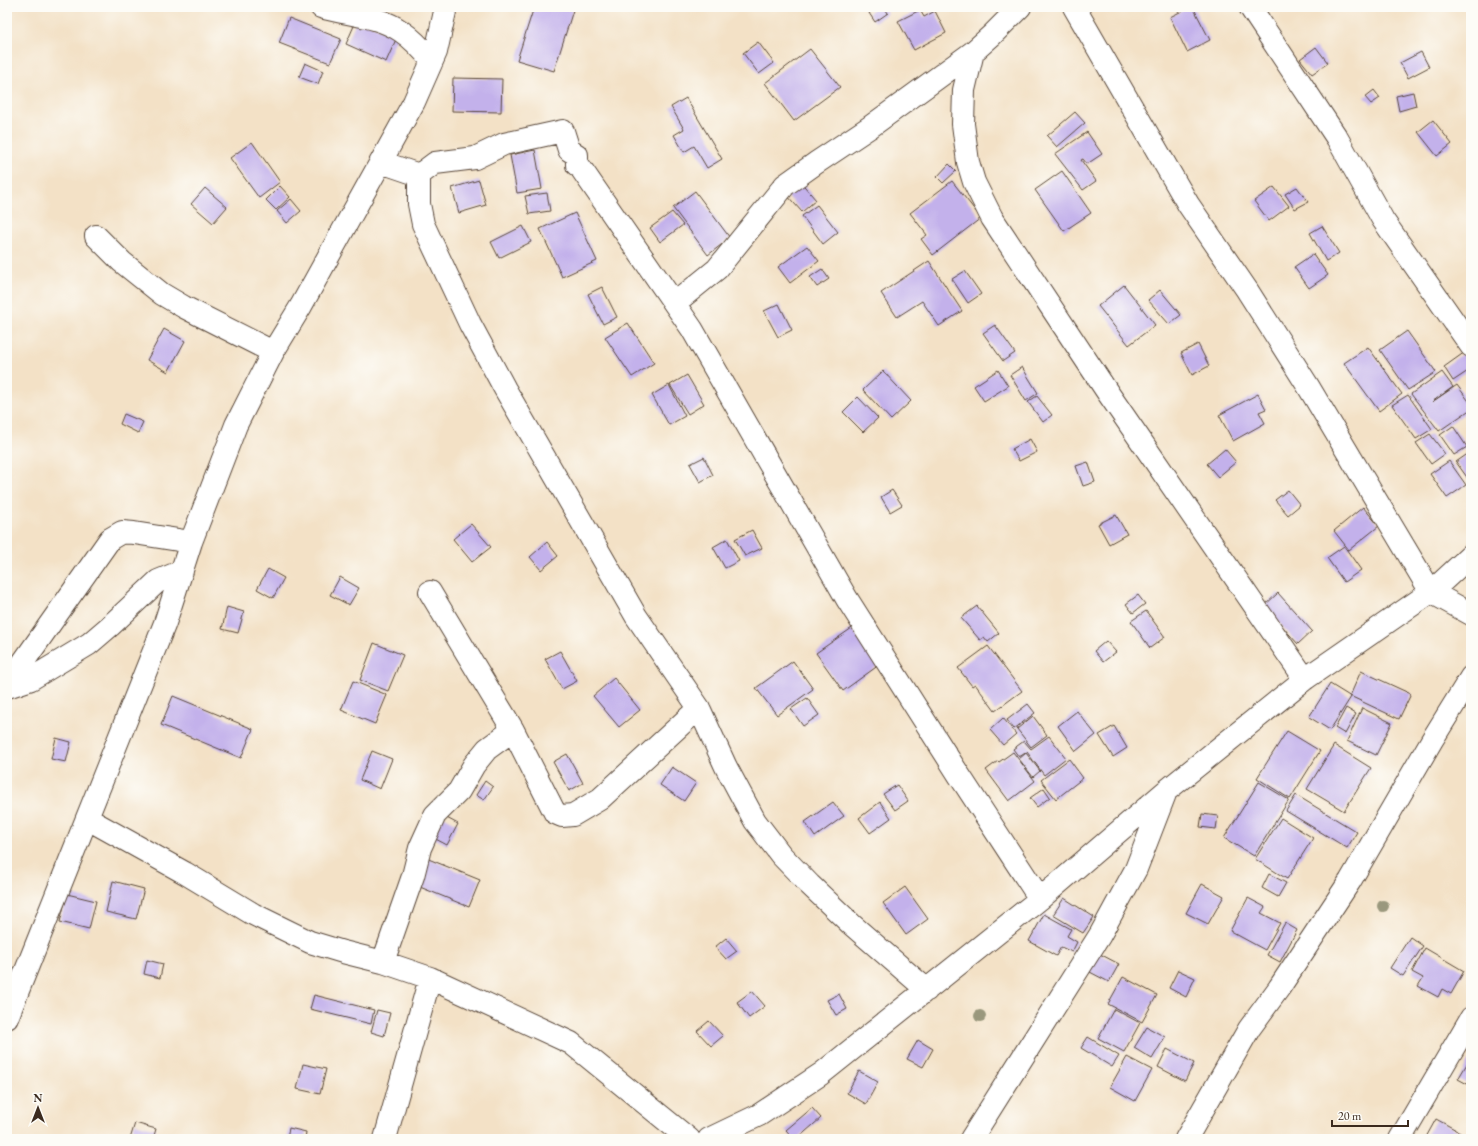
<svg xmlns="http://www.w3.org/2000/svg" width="1478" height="1146" viewBox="0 0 1478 1146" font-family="'EB Garamond',serif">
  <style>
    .building { fill: #c3b1eb }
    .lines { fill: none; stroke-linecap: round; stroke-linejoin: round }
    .minor-casing { stroke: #574537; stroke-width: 24 }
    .minor { stroke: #fff; stroke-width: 22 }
    .tree { fill: #9a987d }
  </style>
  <rect width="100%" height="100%" fill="#fdfcf7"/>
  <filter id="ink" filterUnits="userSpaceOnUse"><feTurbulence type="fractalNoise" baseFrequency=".025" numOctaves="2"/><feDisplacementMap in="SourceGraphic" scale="8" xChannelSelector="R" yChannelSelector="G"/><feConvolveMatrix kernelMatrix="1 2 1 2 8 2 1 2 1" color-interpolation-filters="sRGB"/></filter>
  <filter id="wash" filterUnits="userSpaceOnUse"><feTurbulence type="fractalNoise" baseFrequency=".012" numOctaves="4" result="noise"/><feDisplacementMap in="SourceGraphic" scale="16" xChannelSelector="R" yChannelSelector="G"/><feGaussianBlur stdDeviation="0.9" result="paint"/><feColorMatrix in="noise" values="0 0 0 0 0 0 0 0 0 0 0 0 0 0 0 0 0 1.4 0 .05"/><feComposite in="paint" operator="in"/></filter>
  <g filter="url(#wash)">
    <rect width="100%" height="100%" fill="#f3e1c6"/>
    <g id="blocks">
      <path class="building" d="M534 7H574L554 71 517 60Z
        M876 7H884L888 13 875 22 869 13Z
        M1190 7H1193L1210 40 1187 52 1170 17Z
        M920 10 924 17 935 11 946 33 914 50 898 21Z
        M289 18 341 39 330 63 279 43Z
        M357 19 397 37 386 62 346 44Z
        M758 42 774 63 759 74 743 53Z
        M1316 47 1328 63 1312 74 1300 59Z
        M810 49 840 87 794 121 765 83Z
        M1421 52 1429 67 1408 78 1400 63Z
        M305 63 323 71 318 84 299 77Z
        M453 78 502 79 501 112 452 111Z
        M1374 90 1380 98 1371 104 1365 97Z
        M1413 92 1416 106 1399 111 1396 96Z
        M686 98 722 159 707 168 694 146 684 152 674 135 684 129 671 107Z
        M1075 112 1085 123 1057 147 1047 136Z
        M1433 120 1452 144 1437 156 1418 132Z
        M1087 132 1102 154 1087 164 1083 159 1081 160 1096 181 1083 190 1055 154Z
        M252 142 280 182 259 198 230 158Z
        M535 150 542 189 517 193 510 155Z
        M949 164 956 171 943 183 937 177Z
        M1062 171 1091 213 1064 231 1035 190Z
        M479 180 486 205 459 213 452 188Z
        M799 180 816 200 802 212 785 193Z
        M952 181 981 218 933 255 921 239 927 235 910 213Z
        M280 186 290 197 276 210 266 200Z
        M1274 187 1289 206 1269 221 1254 201Z
        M1297 187 1308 202 1295 209 1285 194Z
        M205 188 227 207 213 223 191 204Z
        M695 191 730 238 708 255 673 208Z
        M547 193 550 211 529 214 525 196Z
        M291 199 301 211 287 223 277 211Z
        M817 205 838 232 823 244 802 216Z
        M672 212 683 225 660 242 650 228Z
        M575 213 597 261 562 277 540 229Z
        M523 226 531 242 499 258 491 242Z
        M1322 226 1339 253 1326 261 1310 233Z
        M807 246 819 261 790 283 778 267Z
        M1313 254 1328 275 1309 288 1294 267Z
        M929 261 962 311 939 326 922 301 897 317 881 293Z
        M822 269 829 279 817 287 810 277Z
        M965 271 981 294 968 303 952 279Z
        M1124 285 1155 325 1129 345 1098 306Z
        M602 287 617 317 603 324 588 294Z
        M1160 290 1181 315 1169 324 1148 300Z
        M779 304 792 330 778 337 764 311Z
        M628 323 654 363 632 377 605 337Z
        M995 325 1015 353 1003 361 983 333Z
        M164 329 185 341 168 372 147 360Z
        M1407 331 1436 372 1408 390 1380 350Z
        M1198 344 1209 366 1192 375 1181 353Z
        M1368 347 1402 394 1379 411 1344 363Z
        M1465 352 1471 360V369L1453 381 1444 367Z
        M1022 367 1038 393 1026 401 1010 375Z
        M998 370 1008 386 984 401 974 386Z
        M883 371 911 401 891 420 863 390Z
        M1442 372 1453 387 1432 402 1457 385 1471 404V409L1439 431 1411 394Z
        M687 375 704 404 688 414 670 385Z
        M669 385 685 416 669 425 652 395Z
        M1258 394 1266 409 1259 412 1265 423 1233 441 1219 415Z
        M1408 395 1432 429 1416 439 1392 405Z
        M1037 396 1052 415 1043 422 1028 402Z
        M858 397 878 418 863 432 843 412Z
        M124 414 143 422 138 433 120 424Z
        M1453 426 1467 447 1454 455 1440 435Z
        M1430 434 1445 454 1431 464 1416 443Z
        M1030 439 1037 452 1019 461 1012 449Z
        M1225 449 1236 462 1218 477 1207 464Z
        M1469 453 1471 456V479L1469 480 1456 462Z
        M704 457 713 475 700 482 690 464Z
        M1449 461 1466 485 1447 498 1430 474Z
        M1088 462 1095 482 1083 486 1076 466Z
        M892 490 902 505 890 512 881 497Z
        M1288 490 1300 505 1288 515 1275 500Z
        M1363 507 1379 526 1349 550 1334 531Z
        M1116 515 1127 534 1109 544 1098 524Z
        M471 524 491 547 472 562 453 539Z
        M752 530 762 548 745 556 735 539Z
        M727 539 739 561 725 568 713 547Z
        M547 542 558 556 541 570 530 557Z
        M1344 546 1361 570 1344 582 1327 558Z
        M268 569 284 578 273 598 257 589Z
        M340 577 359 588 349 605 330 595Z
        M1278 593 1312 631 1298 644 1264 606Z
        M1138 595 1145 604 1133 613 1126 604Z
        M977 606 999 633 988 642 984 637 980 640 961 618Z
        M227 607 244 612 238 633 222 629Z
        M1146 611 1165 637 1150 648 1131 621Z
        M852 628 879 665 843 691 816 653Z
        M1106 641 1116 652 1103 662 1094 651Z
        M374 643 403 655 388 691 360 680Z
        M988 646 1022 691 995 711 975 684 972 686 958 668Z
        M560 651 577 681 562 689 545 659Z
        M793 661 813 689 777 715 756 688Z
        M1361 671 1411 694 1399 719 1350 696Z
        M614 678 640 710 619 727 593 696Z
        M353 681 387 695 375 724 341 710Z
        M1330 684 1351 697 1330 730 1309 717Z
        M173 696 253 729 241 758 161 725Z
        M807 698 819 715 803 726 791 709Z
        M1028 704 1035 713 1014 729 1007 720Z
        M1346 708 1356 714 1345 734 1335 728Z
        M1362 708 1392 723 1376 755 1347 741Z
        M1077 711 1096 735 1076 751 1058 726Z
        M1033 716 1047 735 1031 747 1017 729Z
        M1003 718 1016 734 1003 745 990 730Z
        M1114 726 1127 748 1113 757 1099 735Z
        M1287 731 1320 751 1290 799 1257 778Z
        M1049 736 1066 758 1044 775 1027 752 1019 757 1013 749 1024 741 1031 749Z
        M56 738 71 742 66 762 51 759Z
        M1334 745 1371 768 1344 811 1307 789Z
        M372 751 392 759 380 789 360 780Z
        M1013 752 1035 781 1009 801 986 770 998 761 999 762Z
        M1026 753 1040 771 1033 777 1019 759Z
        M567 754 583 783 569 791 553 762Z
        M1069 759 1083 778 1056 799 1041 780Z
        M672 767 696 783 684 801 660 785Z
        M485 781 493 787 484 800 476 795Z
        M1259 782 1289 800 1254 856 1224 838Z
        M897 785 908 801 895 810 883 794Z
        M1044 788 1050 797 1037 807 1030 798Z
        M1296 795 1357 832 1347 848 1286 811Z
        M833 802 844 816 815 837 805 822Z
        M880 802 891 818 870 833 859 818Z
        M1202 814 1218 816 1216 829 1200 827Z
        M443 816 458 824 447 845 432 837Z
        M1281 818 1313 838 1287 879 1255 859Z
        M426 858 480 880 469 907 415 885Z
        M1269 874 1286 883 1278 897 1262 888Z
        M113 881 144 889 136 919 106 912Z
        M1202 884 1224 896 1208 924 1186 913Z
        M905 887 928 919 906 935 883 903Z
        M67 894 96 901 89 929 60 922Z
        M1064 898 1094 917 1083 933 1053 915Z
        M1248 898 1265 907 1261 913 1280 923 1265 950 1230 931Z
        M1044 914 1071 929 1067 936 1077 942 1072 952 1061 947 1056 956 1029 941Z
        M1285 923 1297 930 1280 962 1267 955Z
        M1410 937 1423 946 1403 976 1390 968Z
        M726 938 737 951 726 959 715 947Z
        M1425 948 1464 971 1451 994 1442 989 1438 997 1418 986 1423 978 1412 972Z
        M1098 953 1119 964 1109 982 1088 971Z
        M147 960 163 964 160 978 144 974Z
        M1178 970 1195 978 1186 997 1169 988Z
        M1123 977 1157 995 1142 1022 1108 1004Z
        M752 991 765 1006 749 1018 737 1002Z
        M839 994 847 1009 836 1015 827 1000Z
        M314 995 374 1010 371 1024 310 1009Z
        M1114 1009 1140 1023 1124 1052 1098 1038Z
        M377 1010 390 1013 384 1036 371 1032Z
        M709 1021 723 1036 711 1046 697 1031Z
        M1147 1027 1165 1037 1152 1059 1134 1048Z
        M1088 1037 1119 1056 1112 1067 1081 1048Z
        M918 1040 933 1049 923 1067 907 1059Z
        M1167 1049 1194 1063 1185 1081 1158 1067Z
        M1127 1057 1152 1070 1135 1101 1110 1087Z
        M1471 1057V1086L1458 1079Z
        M303 1064 326 1069 320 1094 297 1089Z
        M859 1071 878 1082 866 1104 847 1093Z
        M812 1108 821 1118 797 1139H794L786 1130Z
        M1436 1119 1471 1138V1139H1425Z
        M135 1123 156 1129 153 1139H130Z
        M289 1128 306 1132 305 1139H287Z"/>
    </g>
  </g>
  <g filter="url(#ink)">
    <use href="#blocks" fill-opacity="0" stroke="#574537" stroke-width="1"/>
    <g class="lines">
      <g class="minor-casing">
        <path id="minor" d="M321 7C347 15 378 15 401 31 413 39 423 50 432 61
          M1074 7 1188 204 1247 290 1308 386 1431 592 1471 555
          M1250 7 1337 138 1383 220 1471 346
          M973 52 964 90 963 124 968 162 974 182 992 218 1108 393 1305 679
          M381 162 419 175 435 163 475 158 504 144 563 131 569 150 577 155V165L580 167 692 329 847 599 959 775 1040 899
          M419 175V204L423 224 470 324 505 389 636 616 699 708 726 767 755 821 781 855 810 885 851 924 927 990
          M96 236 122 262 162 294 184 307 273 352
          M675 303 717 269 785 185 816 163 870 127 973 52 992 35 1020 7
          M430 592 513 730 555 813 562 816 573 815 600 799 699 708
          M7 685 110 539 122 532 134 533 191 542
          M7 687 31 679 89 644 110 626 158 581 182 571
          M88 819 185 873 253 914 310 942 343 952 383 962 430 978 571 1043 689 1139
          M383 962 413 876 420 848 435 815 459 791 474 765 487 749 513 730
          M7 1018 165 623 191 542 236 425 273 352 301 306 414 102 436 52 446 7
          M385 1139 430 978
          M709 1139 759 1115 821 1074 1040 899 1166 791 1305 679 1431 592 1471 614
          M971 1139 1100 935 1136 869 1165 794
          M1186 1139 1249 1029 1279 988 1350 881 1432 740 1471 677
          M1400 1139 1471 1018"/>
      </g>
      <use href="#minor" class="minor"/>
    </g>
    <g class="tree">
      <circle cx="1383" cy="906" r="6"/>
      <circle cx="980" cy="1016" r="6"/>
    </g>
  </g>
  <rect width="1478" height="1146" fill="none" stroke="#fdfcf7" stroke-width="24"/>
  <g transform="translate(38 1108)" stroke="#fdfcf7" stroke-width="3" paint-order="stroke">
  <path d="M0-3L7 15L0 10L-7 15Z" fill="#3b2a1e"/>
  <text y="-6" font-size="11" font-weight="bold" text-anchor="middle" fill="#3b2a1e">N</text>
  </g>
  <path d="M1332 1120v6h76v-6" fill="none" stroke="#3b2a1e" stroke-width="2"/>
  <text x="1338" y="1120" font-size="12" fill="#3b2a1e" stroke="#fdfcf7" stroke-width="3" paint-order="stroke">20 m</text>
</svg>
